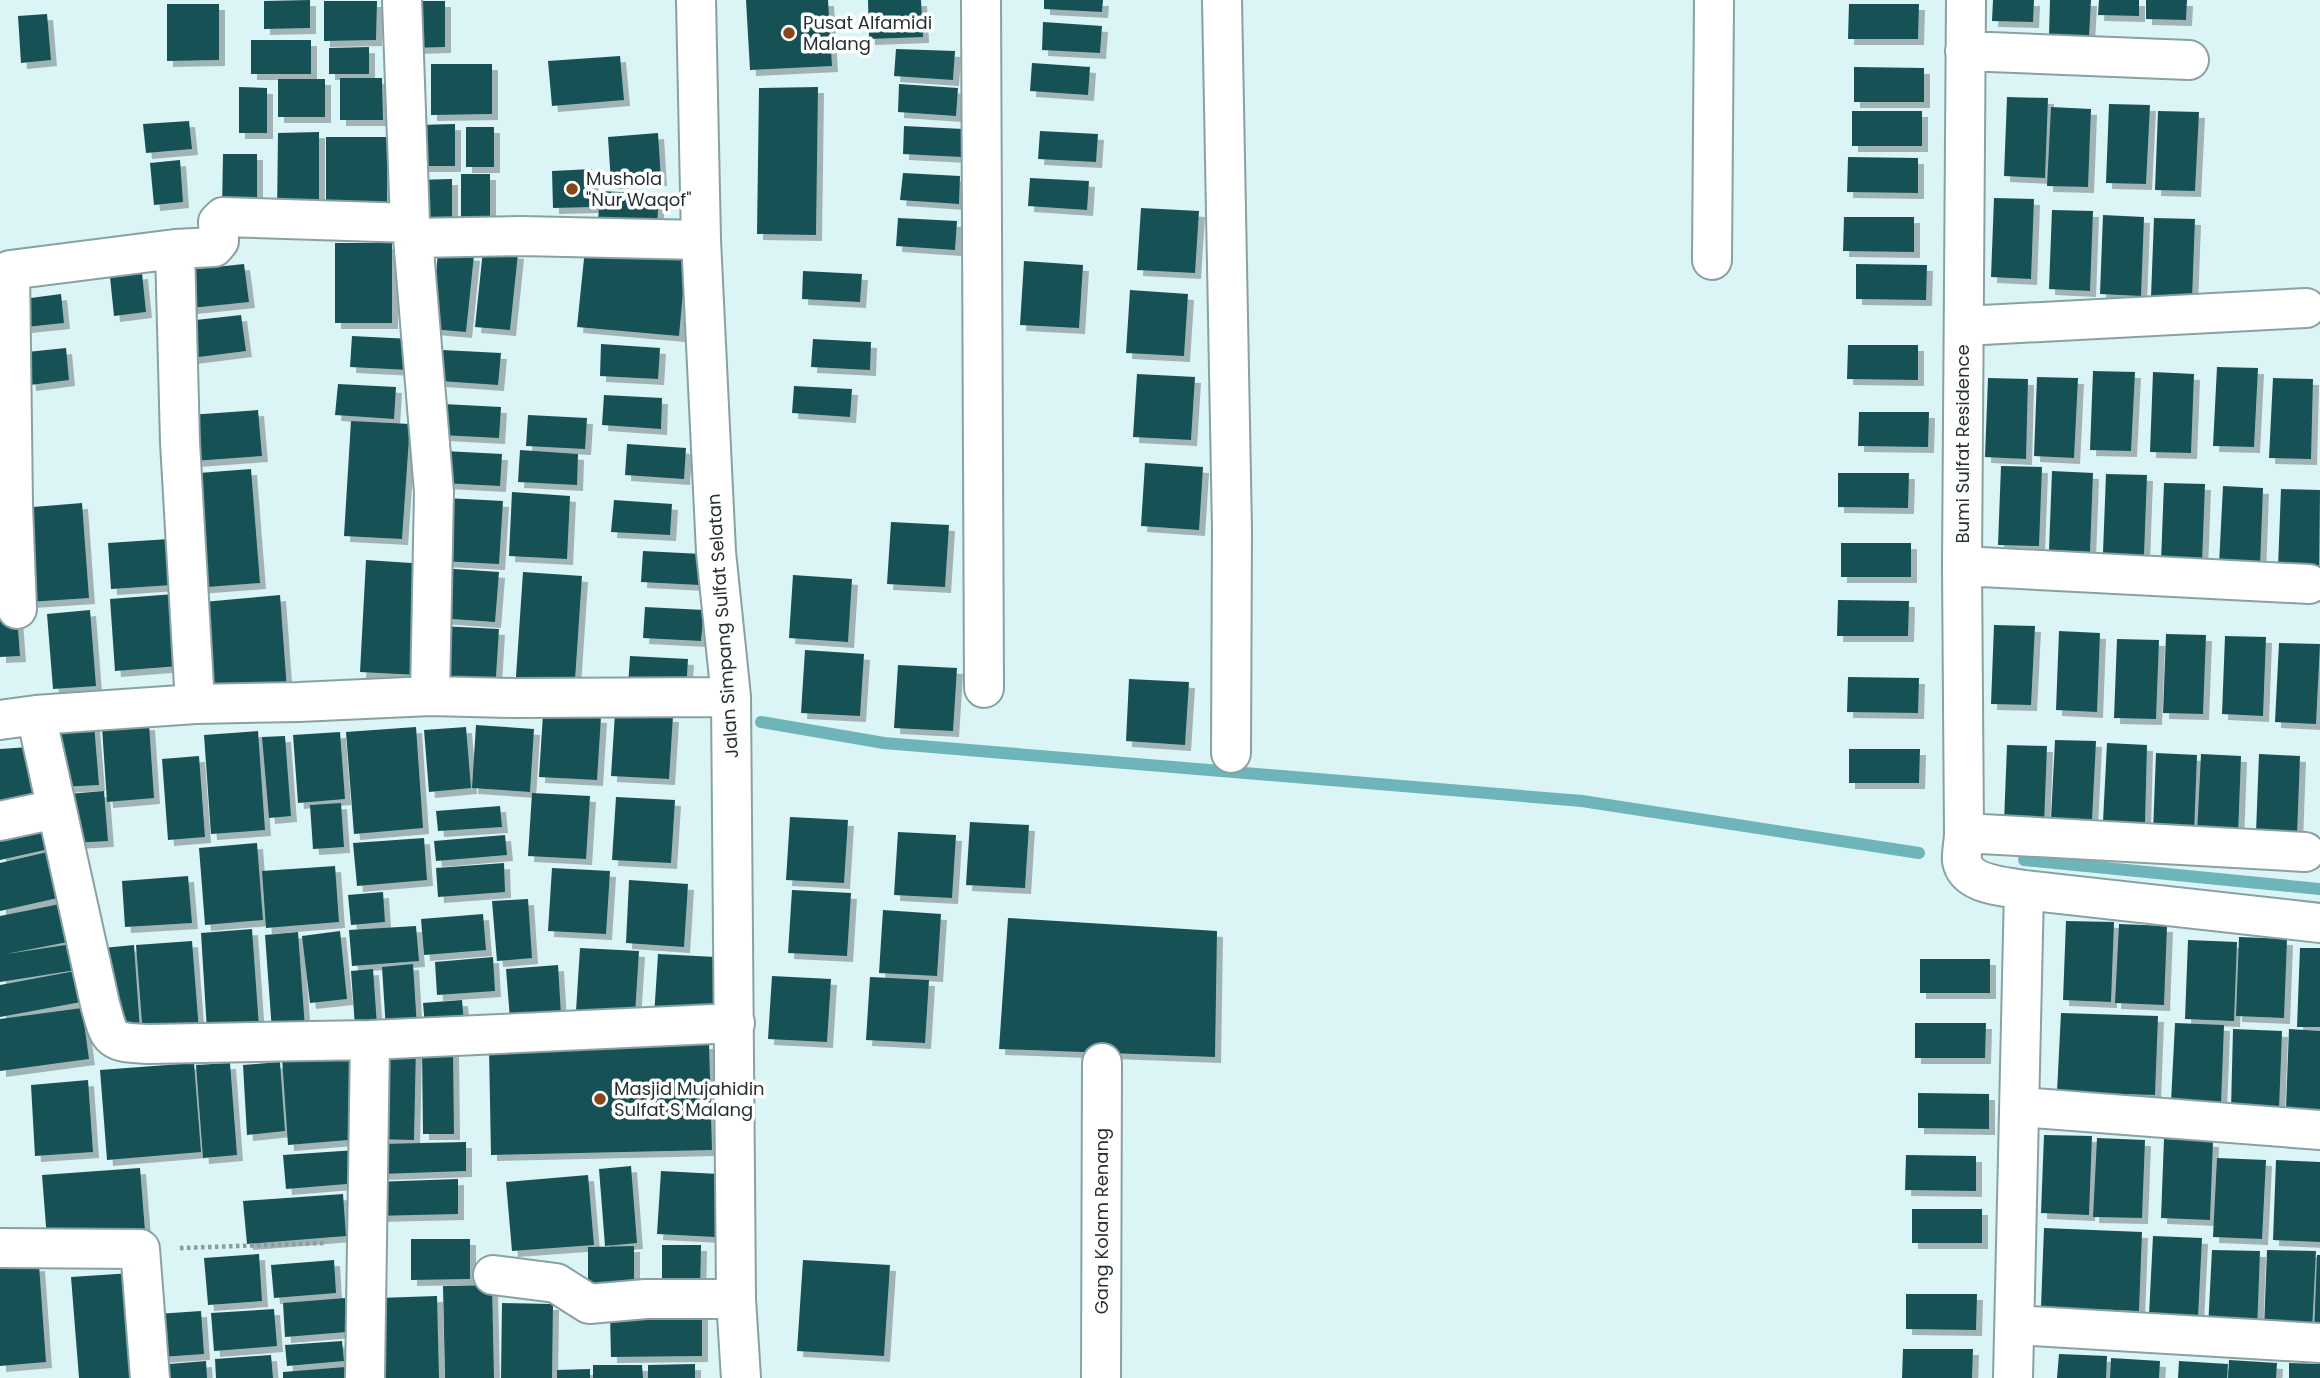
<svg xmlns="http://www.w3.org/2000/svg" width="2320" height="1378" viewBox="0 0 2320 1378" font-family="Poppins,sans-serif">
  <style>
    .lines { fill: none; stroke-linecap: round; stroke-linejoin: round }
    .stream { stroke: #6eb5b9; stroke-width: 12 }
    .building { fill: #195155; filter: url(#shadow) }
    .minor-casing { stroke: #89a1a2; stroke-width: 42 }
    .path { stroke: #8a9d9e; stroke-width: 4.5; stroke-dasharray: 3.5 3.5; stroke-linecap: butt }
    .minor { stroke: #fff; stroke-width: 38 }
    .poi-dot { fill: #8a4618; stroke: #fff; stroke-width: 2.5 }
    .labels { text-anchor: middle; stroke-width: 7; stroke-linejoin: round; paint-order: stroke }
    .poi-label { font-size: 18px; fill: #273131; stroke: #fff; text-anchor: start }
    .street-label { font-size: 18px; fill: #273131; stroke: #fff }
  </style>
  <defs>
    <filter id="shadow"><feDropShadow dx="6" dy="6" stdDeviation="0" flood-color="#0004"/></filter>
  </defs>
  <rect width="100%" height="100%" fill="#dbf4f6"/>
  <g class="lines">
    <path class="stream" d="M761 722 884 743 1582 801 1919 853
      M2024 860 2320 889"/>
  </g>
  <path class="building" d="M310 0V28L264 29V1Z
    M746 0H828L832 66 750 70Z
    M868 0H921L923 37 869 39Z
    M1044 0H1103L1102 12 1044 9Z
    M1993 0H2034L2033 22 1992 21Z
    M2050 0H2091L2089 37 2049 35Z
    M2099 0H2139V16L2098 15Z
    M2146 0H2187L2186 20 2146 19Z
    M324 1H377L376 40 324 41Z
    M411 1H445V47L411 48Z
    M167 4H219V60L167 61Z
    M1849 4H1919L1918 39H1848Z
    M47 14 51 60 21 63 18 16Z
    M1043 22 1102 26 1100 53 1042 50Z
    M251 40H311V74H251Z
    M369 47V74H329V48Z
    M896 49 955 51 953 80 894 76Z
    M620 56 624 100 552 106 548 61Z
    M1032 63 1090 67 1088 95 1030 91Z
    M431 64H492V114L431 115Z
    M1854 67 1924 68V102H1854Z
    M340 78H382L383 120H340Z
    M278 79H325V117H278Z
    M899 84 958 88 956 116 898 112Z
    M239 87 267 88V133H239Z
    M818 87 816 235 757 234 759 88Z
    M2007 97 2048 98 2045 178 2004 176Z
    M2109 104 2150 105 2146 184 2106 183Z
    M2051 107 2091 109 2088 187 2047 186Z
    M1852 111H1922V146H1852Z
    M2158 111 2199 112 2195 191 2155 190Z
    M189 121 192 149 146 153 143 124Z
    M455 124V166H419L418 125Z
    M904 126 963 129 961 157 903 154Z
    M466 127H494V167H466Z
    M1040 131 1098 134 1096 162 1038 159Z
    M319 132V215H277L278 133Z
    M658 133 661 180 611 183 608 137Z
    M326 137H387V219H326Z
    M223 154H257V209H222Z
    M1848 157 1918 158V193L1847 192Z
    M180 160 183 202 154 205 150 163Z
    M592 169 593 207 553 208 552 171Z
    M903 173 960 176 959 204 900 200Z
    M461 174H490V228L461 229Z
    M1030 178 1089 181 1087 210 1028 206Z
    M452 179V226H416L415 180Z
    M600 191 659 194 657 226 598 222Z
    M1994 198 2034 199 2031 279 1991 277Z
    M1141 208 1199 211 1195 273 1137 270Z
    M2052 210 2093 211 2090 291 2049 289Z
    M2103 215 2144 217 2141 296 2100 294Z
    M1844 217H1914V252L1843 251Z
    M898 218 957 221 955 250 896 246Z
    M2154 218 2195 219 2192 299 2151 297Z
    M335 243H392V323H335Z
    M585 249 686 259 679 336 577 327Z
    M483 250 518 253 510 330 475 327Z
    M438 252 474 255 466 332 431 329Z
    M1024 261 1083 265 1079 328 1020 325Z
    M244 264 249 302 191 308 187 270Z
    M1856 264 1927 265 1926 300 1856 299Z
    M803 271 862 274 860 302 802 299Z
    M142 273 146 312 114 316 110 277Z
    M1130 290 1188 294 1184 356 1126 353Z
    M61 294 64 323 26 327 23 299Z
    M241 315 246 351 191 358 187 321Z
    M352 336 411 339 409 370 350 367Z
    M813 339 871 342 870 370 811 367Z
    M601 344 660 348 658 379 600 376Z
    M1848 345H1918V380L1847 379Z
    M66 348 69 380 30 385 27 352Z
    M442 350 501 353 498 385 440 381Z
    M2217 367 2258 368 2254 447 2213 446Z
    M2093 371 2135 372 2131 451 2090 450Z
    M2153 372 2194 374 2191 453 2150 452Z
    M1137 374 1195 377 1191 440 1133 437Z
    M2037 377 2078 378 2074 458 2034 456Z
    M1988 378 2028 379 2026 459 1985 457Z
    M2273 378 2313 379 2311 459 2269 458Z
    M338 384 396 387 394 419 335 415Z
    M794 386 852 389 850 417 792 413Z
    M604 395 662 398 661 429 602 425Z
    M443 404 501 407 499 438 441 435Z
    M258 410 262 456 193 461 189 415Z
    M1859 412H1929L1928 447 1858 446Z
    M528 415 587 418 585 449 526 446Z
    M351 421 410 424 402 539 344 536Z
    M627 444 686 448 684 479 625 475Z
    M520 450 578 454 577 485 518 482Z
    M444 451 502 454 500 486 442 483Z
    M1145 463 1203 467 1199 530 1141 526Z
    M2001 466 2042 467 2039 546 1998 545Z
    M251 469 260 583 194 588 186 474Z
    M2052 471 2093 473 2090 552 2049 550Z
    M1838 473H1909L1908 508 1838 507Z
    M2106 474 2147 475 2144 555 2103 553Z
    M2164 483 2205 484 2202 563 2161 562Z
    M2223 486 2263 488 2260 567 2219 565Z
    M2281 489 2320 490 2319 569 2278 568Z
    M512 492 570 496 567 559 509 556Z
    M445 498 503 501 499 564 441 561Z
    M614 500 672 504 670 535 611 532Z
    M82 503 89 598 28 602 21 508Z
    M891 522 949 525 945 587 887 584Z
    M169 539 172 585 111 589 108 543Z
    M1841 543H1911V577H1841Z
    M643 551 702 554 700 585 641 582Z
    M366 560 426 564 418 675 360 672Z
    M0 562H13L20 656 0 657Z
    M440 568 499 572 495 622 437 618Z
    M523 572 582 576 574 695 515 691Z
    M793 575 852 579 848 642 789 638Z
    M174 594 179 666 115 671 110 599Z
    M280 595 287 690 210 696 203 602Z
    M1838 600 1909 601 1908 636H1837Z
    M645 607 704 610 701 641 643 638Z
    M90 610 96 686 53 689 47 614Z
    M1994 625 2035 626 2031 705 1991 704Z
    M441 626 499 629 495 692 437 689Z
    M2059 631 2100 633 2097 712 2056 710Z
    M2166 634 2206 635 2203 714 2163 713Z
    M2225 636 2266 637 2263 716 2222 714Z
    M2117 639 2159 640 2156 719 2114 718Z
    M2279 643 2320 644 2316 724 2275 722Z
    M805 650 864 654 860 716 801 713Z
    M630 656 688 659 686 690 628 687Z
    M898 665 957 668 953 731 894 728Z
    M1848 677 1919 678 1918 713 1847 712Z
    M1129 679 1189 682 1185 745 1126 741Z
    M615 713 673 716 669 779 611 776Z
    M543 714 601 717 597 780 539 777Z
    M94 724 99 785 60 787 56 727Z
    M149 724 154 798 107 802 102 727Z
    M476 725 534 729 530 792 472 788Z
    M416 727 423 828 354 834 346 732Z
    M466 727 471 788 429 792 424 730Z
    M258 731 265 830 211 834 204 735Z
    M340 732 345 799 298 803 293 735Z
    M285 736 291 816 269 818 262 737Z
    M2055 740 2096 741 2092 820 2051 819Z
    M2107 743 2147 745 2145 824 2103 822Z
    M2007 745 2047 746 2044 825 2004 823Z
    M29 747 34 806 0 809V749Z
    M1849 749H1920L1919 783H1849Z
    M2156 753 2197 755 2194 834 2153 833Z
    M2201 754 2241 756 2238 835 2197 834Z
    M2259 754 2300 756 2297 835 2256 833Z
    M199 756 205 837 168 840 162 759Z
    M104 791 108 841 72 843 68 794Z
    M532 793 590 796 586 859 528 856Z
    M616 797 675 800 671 863 612 860Z
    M341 803 344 847 313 849 310 805Z
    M500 806 502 827 438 831 436 811Z
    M42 817 49 849 0 860V826Z
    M790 817 848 820 844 883 786 880Z
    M970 822 1029 825 1025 888 966 885Z
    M898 832 956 835 952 898 894 895Z
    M505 835 507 855 436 861 434 841Z
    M424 838 427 880 357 886 353 843Z
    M257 843 263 920 205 925 199 848Z
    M52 851 62 897 0 911V863Z
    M504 863 505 892 438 897 436 868Z
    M335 866 339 922 266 928 262 871Z
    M552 868 610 871 606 934 548 931Z
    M188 876 192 923 125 927 122 881Z
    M629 880 688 884 684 947 626 943Z
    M792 890 851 893 847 956 788 953Z
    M383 892 385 922 351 925 348 895Z
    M528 899 532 958 497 961 492 901Z
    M65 903 73 941 6 954 72 944 76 970 0 982V916Z
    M883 910 941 914 937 976 879 973Z
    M483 914 486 950 424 955 421 919Z
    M1008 918 1217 931 1215 1057 999 1049Z
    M2066 921 2114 922 2111 1002 2063 1000Z
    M2119 924 2167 926 2164 1005 2115 1003Z
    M416 926 419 961 352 966 349 930Z
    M252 929 259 1027 207 1031 201 933Z
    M340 931 347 999 310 1003 302 936Z
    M298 932 305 1028 272 1031 265 935Z
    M2239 937 2287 939 2284 1018 2236 1016Z
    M2188 940 2237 942 2234 1021 2185 1019Z
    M192 941 199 1031 143 1036 136 945Z
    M134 945 140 1030 109 1032 103 948Z
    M580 948 639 951 635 1014 576 1011Z
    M2300 948H2320V1027H2297Z
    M658 954 716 957 712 1020 654 1017Z
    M493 957 495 991 437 995 435 962Z
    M1920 959H1990V993H1920Z
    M413 964 417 1027 386 1030 382 967Z
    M558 965 561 1015 510 1019 506 969Z
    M373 969 377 1025 355 1026 351 971Z
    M75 971 81 1002 0 1017V985Z
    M772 976 831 979 827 1042 768 1039Z
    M870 977 929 980 925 1043 866 1040Z
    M462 1000 464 1023 425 1026 423 1003Z
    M82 1008 89 1059 0 1071V1019Z
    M2061 1013 2158 1016 2155 1095 2057 1092Z
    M1915 1023H1986L1985 1058H1915Z
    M2175 1023 2224 1025 2221 1104 2171 1102Z
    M2233 1029 2282 1031 2279 1110 2231 1109Z
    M2289 1029 2320 1031V1110L2286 1108Z
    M709 1043 712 1150 491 1155 489 1048Z
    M374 1045H416L414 1140 373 1139Z
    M422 1049H453L454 1134H423Z
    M354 1053 360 1139 288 1145 282 1058Z
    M280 1062 285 1131 247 1135 243 1065Z
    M194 1063 201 1152 107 1160 100 1070Z
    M230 1063 237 1155 203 1158 196 1065Z
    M88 1080 93 1152 35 1156 31 1085Z
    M1918 1093 1989 1094V1129L1918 1128Z
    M2044 1135 2092 1136 2089 1215 2041 1213Z
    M2097 1138 2145 1140 2142 1218 2093 1217Z
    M2164 1139 2213 1141 2210 1220 2161 1218Z
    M466 1142V1171L380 1174 379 1144Z
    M356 1150 359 1183 286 1189 283 1155Z
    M1906 1155 1976 1156V1191L1905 1190Z
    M2217 1158 2266 1160 2262 1239 2213 1237Z
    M2276 1160 2320 1162V1242L2273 1240Z
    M631 1166 637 1243 605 1246 599 1169Z
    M140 1168 145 1231 47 1239 42 1175Z
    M661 1171 719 1174 715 1237 657 1234Z
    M588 1175 594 1245 512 1251 506 1182Z
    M458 1179V1214L373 1216V1182Z
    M343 1194 346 1236 247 1244 243 1201Z
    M1912 1209H1982V1243H1912Z
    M2044 1228 2142 1232 2139 1311 2041 1307Z
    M2153 1236 2202 1238 2198 1317 2149 1315Z
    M411 1239H470V1279L411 1280Z
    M662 1245H701L700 1293 662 1294Z
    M634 1246V1298H588V1247Z
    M2212 1250 2260 1251 2257 1331 2208 1329Z
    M2267 1250 2316 1251 2312 1331 2264 1329Z
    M259 1254 262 1301 208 1305 204 1258Z
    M2317 1255H2320V1334H2314Z
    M334 1260 336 1293 274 1298 271 1265Z
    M803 1260 890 1265 884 1356 797 1351Z
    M39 1265 46 1362 0 1366V1268Z
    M132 1273 140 1378H79L71 1277Z
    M492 1285 494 1378H445L443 1286Z
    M1906 1294H1977L1976 1330 1906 1329Z
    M437 1296 439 1378H380L378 1298Z
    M345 1298 347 1332 285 1337 283 1303Z
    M502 1303 553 1304 552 1378H501Z
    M274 1309 277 1346 214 1351 211 1313Z
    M201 1311 204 1354 160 1357 157 1314Z
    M702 1313V1356L611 1357 610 1314Z
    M342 1341 344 1361 287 1366 285 1345Z
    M1903 1349H1973L1972 1378H1902Z
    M2059 1354 2107 1356 2106 1378H2057Z
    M271 1355 273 1378H216L215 1359Z
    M2111 1358 2160 1361 2159 1378H2110Z
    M2229 1360 2277 1363 2276 1378H2228Z
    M206 1361 207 1378H158L157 1365Z
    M2179 1361 2228 1364 2227 1378H2178Z
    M2289 1363 2320 1364V1378H2289Z
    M695 1364V1378H648V1365Z
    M593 1365H642L643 1378H593Z
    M345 1367V1378H283V1372Z
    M590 1369V1378H557V1370Z"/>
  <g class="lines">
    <g class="minor-casing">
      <path id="minor" d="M402 0 410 223 413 238 434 492 430 696
        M696 0 701 240 716 552 731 697 736 1299 741 1378
        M981 0 984 688
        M1222 0 1232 530 1231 753
        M1966 0 1962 566 1964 833C1964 842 1961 853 1962 861 1967 886 2005 886 2024 890L2320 923
        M1965 51 2189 60
        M413 238 521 236 701 240
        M175 249 180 442 195 704
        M1712 260 1714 0
        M1964 326 2306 308
        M1962 566 2309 584
        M17 609 13 505 10 270 175 249 214 247 219 241 218 222 223 217 410 223
        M36 715 100 1004C110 1041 109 1042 148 1044L370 1040 735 1023
        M0 720 36 715 195 704 299 702 430 696 514 698 731 697
        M0 821 56 809
        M1964 833 2305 852
        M2021 1107 2320 1130
        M0 1248 140 1249 150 1378
        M493 1275 556 1283 589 1304 646 1299H736
        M2015 1325 2320 1343
        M365 1378 370 1040
        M1101 1378 1102 1063
        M2013 1378 2024 890"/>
    </g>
    <path class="path" d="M180 1248 326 1243"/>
    <use href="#minor" class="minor"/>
  </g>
  <g class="poi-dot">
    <circle cx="789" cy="33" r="7"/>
    <circle cx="572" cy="189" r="7"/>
    <circle cx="600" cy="1099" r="7"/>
  </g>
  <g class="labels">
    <g class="poi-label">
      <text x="803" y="29">Pusat Alfamidi<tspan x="803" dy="21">Malang</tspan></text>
      <text x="586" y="185">Mushola<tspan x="586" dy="21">"Nur Waqof"</tspan></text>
      <text x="614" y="1095">Masjid Mujahidin<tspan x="614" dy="21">Sulfat S Malang</tspan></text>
    </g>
    <g class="street-label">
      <text transform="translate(1963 444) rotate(-90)" y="6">Bumi Sulfat Residence</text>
      <text transform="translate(723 626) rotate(-94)" y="6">Jalan Simpang Sulfat Selatan</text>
      <text transform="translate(1102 1221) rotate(-90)" y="6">Gang Kolam Renang</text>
    </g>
  </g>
</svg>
